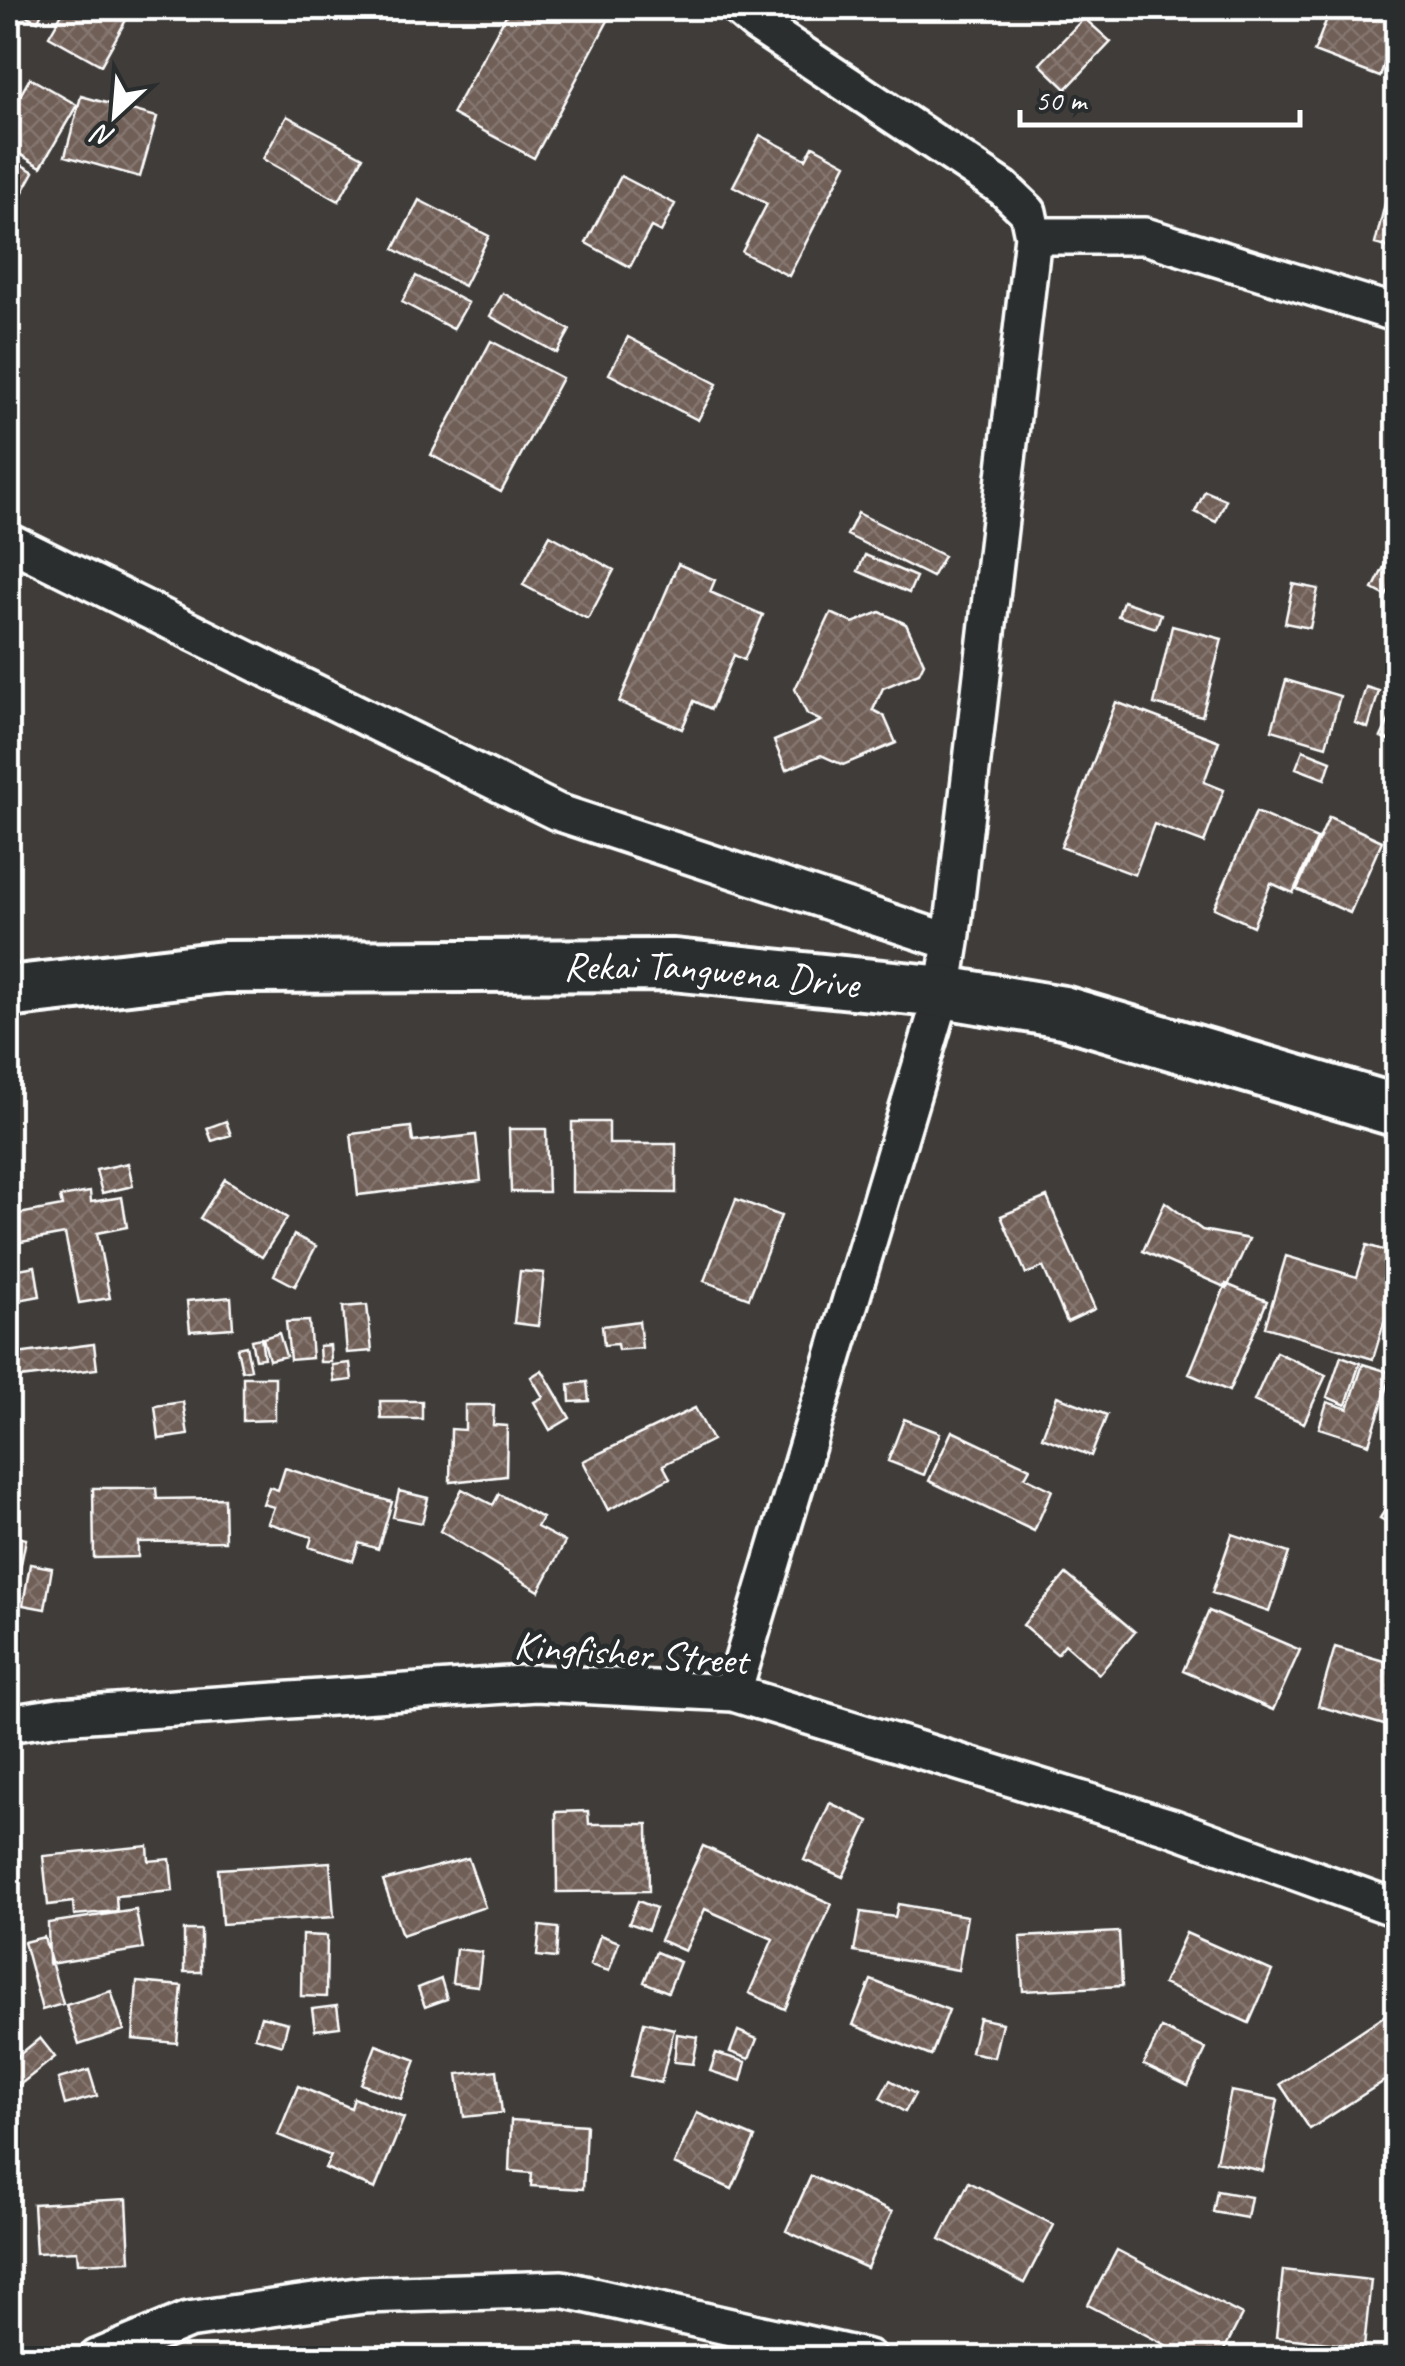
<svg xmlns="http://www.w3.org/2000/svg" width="1405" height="2366" viewBox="0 0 1405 2366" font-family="Caveat,sans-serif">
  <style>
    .building { fill: url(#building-cross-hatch); stroke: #fff; stroke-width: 2.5 }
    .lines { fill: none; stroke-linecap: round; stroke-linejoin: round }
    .street-casing { stroke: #fff; stroke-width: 42 }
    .secondary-casing { stroke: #fff; stroke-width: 58 }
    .street { stroke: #2a2d2e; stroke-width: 35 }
    .secondary { stroke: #2a2d2e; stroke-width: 50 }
    .labels { text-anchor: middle; stroke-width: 10; stroke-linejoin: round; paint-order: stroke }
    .street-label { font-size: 40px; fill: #fff; stroke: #2a2d2e }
  </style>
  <defs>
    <pattern id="building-cross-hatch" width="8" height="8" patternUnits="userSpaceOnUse" patternTransform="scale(2.5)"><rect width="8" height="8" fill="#6f5e57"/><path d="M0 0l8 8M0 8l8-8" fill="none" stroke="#857670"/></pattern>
  </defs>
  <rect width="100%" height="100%" fill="#3f3c3a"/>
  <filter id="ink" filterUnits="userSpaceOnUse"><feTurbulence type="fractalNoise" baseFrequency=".01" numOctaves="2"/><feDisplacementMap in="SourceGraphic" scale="20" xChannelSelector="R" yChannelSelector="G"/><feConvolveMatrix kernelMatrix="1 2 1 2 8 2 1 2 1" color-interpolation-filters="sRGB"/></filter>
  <g filter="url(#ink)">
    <path class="building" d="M8 8H44L38 21Z
      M65 8H104L126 20 101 65 49 36Z
      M510 8H597L611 15 534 158 452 114Z
      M1331 8H1360L1398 21 1380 77 1314 52Z
      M1084 18 1111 42 1066 89 1040 64Z
      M30 78 77 105 41 167 8 147V117Z
      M81 96 157 117 140 177 65 156Z
      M287 116 363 157 339 201 263 159Z
      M760 135 806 159 813 146 846 164 789 276 742 252 767 204 733 186Z
      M8 157 34 172 8 219Z
      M1396 159H1398V250L1375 244Z
      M621 176 675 204 661 232 651 227 630 267 586 243Z
      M419 200 489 236 464 286 394 249Z
      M416 276 468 303 453 329 402 302Z
      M503 293 570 330 557 353 490 316Z
      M628 337 717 384 698 420 609 374Z
      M491 341 562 378 501 492 431 455Z
      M1205 491 1226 500 1216 522 1195 512Z
      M858 513 944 556 932 577 847 535Z
      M550 535 614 570 588 619 523 585Z
      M865 555 916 577 909 593 858 571Z
      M1388 559 1398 564V574L1386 596 1373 589Z
      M678 564 715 580 710 592 763 615 744 660 734 655 711 709 694 701 682 729 619 702Z
      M1293 584 1318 589 1310 628 1285 623Z
      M1123 601 1161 614 1156 628 1118 616Z
      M880 612 906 624 924 663 919 673 883 688 873 710 884 716 896 743 843 765 821 755 786 770 774 741 821 721 807 714 795 689 831 613 853 623Z
      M1172 626 1222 639 1202 716 1154 704Z
      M1286 680 1340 696 1326 746 1272 730Z
      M1366 687 1379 691 1368 728 1355 723Z
      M1116 702 1219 741 1204 782 1224 790 1204 843 1154 824 1135 875 1061 847Z
      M1391 716 1398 719V744L1381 737Z
      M1303 750 1331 761 1325 779 1296 768Z
      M1256 812 1317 839 1293 893 1271 883 1253 926 1214 908Z
      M1329 817 1382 841 1350 913 1297 889Z
      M226 1121 231 1135 212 1141 207 1128Z
      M572 1122H609V1144H676V1193L572 1192Z
      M411 1127 413 1142 476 1135 481 1181 358 1195 351 1134Z
      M509 1129H546L548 1192H511Z
      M128 1163 133 1186 102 1193 96 1170Z
      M225 1179 287 1218 262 1257 200 1218Z
      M90 1192 91 1202 122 1197 127 1227 97 1233 110 1298 79 1303 65 1234 10 1244 8 1216 62 1206 60 1197Z
      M1047 1197 1095 1309 1067 1322 1043 1267 1026 1274 1001 1216Z
      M736 1199 781 1216 749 1298 704 1281Z
      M1165 1202 1202 1230 1249 1239 1227 1288 1143 1251Z
      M294 1235 316 1246 295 1286 274 1275Z
      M1367 1245 1398 1255V1276L1373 1359 1265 1327 1286 1256 1357 1277Z
      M35 1266 40 1296 8 1302V1271Z
      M520 1271 544 1273 538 1326 514 1323Z
      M1226 1284 1267 1301 1229 1391 1189 1374Z
      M231 1297 233 1328 190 1331 187 1301Z
      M367 1305 372 1351 347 1353 343 1307Z
      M309 1321 312 1358 290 1360 286 1322Z
      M639 1321 642 1348 618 1350 617 1344 604 1345 602 1326Z
      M279 1333 286 1356 269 1360 263 1338Z
      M261 1338 264 1358 255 1359 251 1340Z
      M94 1344 97 1369 19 1378 16 1354Z
      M330 1345 331 1362H320L319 1346Z
      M246 1346 251 1369 242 1371 237 1348Z
      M1276 1352 1326 1375 1304 1423 1254 1401Z
      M1341 1356 1360 1363 1346 1405 1327 1397Z
      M350 1363 352 1380 334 1382 332 1365Z
      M1363 1364 1392 1373 1369 1444 1319 1428 1327 1402 1348 1409Z
      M542 1370 570 1418 550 1430 534 1402 543 1397 531 1377Z
      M243 1377H275V1420L243 1421Z
      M587 1382 589 1401 570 1402 569 1384Z
      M1057 1396 1107 1415 1091 1456 1042 1437Z
      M380 1401H422V1419H381Z
      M183 1402 188 1435 159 1439 155 1406Z
      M465 1405H494L493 1425 507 1426 506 1476 450 1482 451 1429 465 1430Z
      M695 1408 712 1440 663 1465 670 1478 608 1510 583 1461Z
      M904 1419 940 1433 924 1475 888 1461Z
      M1398 1429V1471L1386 1467Z
      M952 1431 1030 1468 1025 1477 1052 1490 1034 1531 929 1481Z
      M285 1468 392 1502 378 1549 359 1543 353 1561 309 1547 312 1537 268 1523 274 1507 263 1504 269 1487 278 1490Z
      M93 1488H156L157 1499 224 1498 225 1541 138 1542V1557L94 1558Z
      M462 1489 493 1505 499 1494 542 1518 537 1527 565 1542 539 1591 440 1531Z
      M399 1491 428 1498 422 1523 393 1517Z
      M1395 1494 1398 1495V1528L1380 1518Z
      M1232 1534 1289 1553 1269 1612 1212 1593Z
      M8 1535 26 1539 13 1605 8 1603Z
      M30 1564 52 1568 45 1609 23 1605Z
      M1066 1574 1135 1632 1099 1674 1065 1644 1057 1654 1023 1625Z
      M1209 1611 1300 1650 1273 1710 1183 1671Z
      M1335 1647 1398 1665V1729L1318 1706Z
      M830 1803 869 1821 843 1877 804 1860Z
      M588 1811 589 1824H648L649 1891 557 1892 556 1812Z
      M148 1846 149 1861 170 1859 173 1891 116 1896 117 1911 74 1915 73 1902 48 1905 43 1856Z
      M703 1846 832 1904 785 2009 749 1993 773 1939 705 1909 685 1951 660 1940Z
      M468 1858 485 1907 402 1935 383 1881Z
      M330 1862 334 1917 222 1924 218 1869Z
      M638 1901 656 1908 648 1930 629 1923Z
      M898 1904 967 1916 958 1970 854 1952 861 1912 895 1917Z
      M136 1910 143 1949 49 1964 48 1923Z
      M540 1926 558 1928 556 1958 537 1956Z
      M184 1930H201V1972H184Z
      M1119 1932 1122 1986 1023 1991 1020 1937Z
      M1186 1933 1272 1971 1249 2023 1163 1984Z
      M302 1935 327 1936 326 1997 301 1996Z
      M600 1935 619 1942 609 1971 590 1965Z
      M44 1937 63 2004 42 2010 24 1942Z
      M456 1949 482 1952 478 1986 452 1983Z
      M656 1952 680 1962 668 1992 644 1982Z
      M441 1979 447 1999 425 2007 418 1988Z
      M871 1980 949 2010 931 2056 853 2025Z
      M137 1982 182 1986 177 2043 133 2039Z
      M111 1991 124 2030 79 2045 66 2005Z
      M337 2006 340 2027 315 2030 312 2009Z
      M1393 2010 1398 2016V2072L1310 2129 1280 2084Z
      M261 2016 288 2023 282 2045 255 2037Z
      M979 2018 1002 2023 994 2057 971 2052Z
      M644 2022 674 2029 661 2083 631 2076Z
      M1161 2028 1206 2049 1188 2086 1144 2065Z
      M738 2031 757 2039 749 2059 730 2052Z
      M677 2034 698 2037 693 2064 674 2062Z
      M40 2038 55 2057 13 2090 8 2083V2064Z
      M376 2045 416 2060 401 2099 361 2084Z
      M716 2053 746 2062 741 2081 710 2071Z
      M89 2070 97 2096 65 2105 58 2079Z
      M497 2070 502 2113 464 2117 458 2074Z
      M890 2080 915 2094 905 2112 880 2098Z
      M298 2086 351 2108 354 2098 404 2118 375 2189 325 2168 331 2156 278 2135Z
      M1231 2091 1278 2100 1263 2171 1216 2161Z
      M697 2113 755 2138 732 2189 674 2164Z
      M511 2120 586 2125 583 2189 531 2186 532 2173 509 2171Z
      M811 2176 892 2212 867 2268 786 2231Z
      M969 2182 1054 2225 1024 2283 940 2239Z
      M1217 2191 1251 2197 1247 2218 1213 2212Z
      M127 2199 130 2261 78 2263 77 2251 36 2253 33 2204Z
      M1117 2250 1242 2315 1220 2358H1191L1088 2305Z
      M1283 2270 1371 2280 1364 2347 1276 2337Z"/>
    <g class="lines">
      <g class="street-casing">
        <path id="street" d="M738 8 757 24 1003 188 1028 212 1033 236H1145L1398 314
          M8 541 557 812 951 942 943 992 733 1693
          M951 942 1033 236
          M8 1724 59 1716 536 1683 733 1693 1171 1827 1398 1909
          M97 2358 188 2320 363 2295 562 2289 868 2358"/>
      </g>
      <g class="secondary-casing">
        <g id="secondary">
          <path id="s1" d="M8 992 224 967 673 965 943 992 1063 1012 1398 1111"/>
        </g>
      </g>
      <use href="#street" class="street"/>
      <use href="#secondary" class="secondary"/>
    </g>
  </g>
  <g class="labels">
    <g class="street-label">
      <text dy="14" stroke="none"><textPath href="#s1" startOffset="705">Rekai Tangwena Drive</textPath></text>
      <text transform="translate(631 1652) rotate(4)" y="14">Kingfisher Street</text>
    </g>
  </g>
  <rect width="1405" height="2366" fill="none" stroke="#2a2d2e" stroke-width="40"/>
  <rect x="20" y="20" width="1365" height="2326" fill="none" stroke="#fff" stroke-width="4" filter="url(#ink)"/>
  <g transform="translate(115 115) rotate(206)" stroke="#2a2d2e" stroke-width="8" paint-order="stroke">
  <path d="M0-8L18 38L0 25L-18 38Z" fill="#ffffff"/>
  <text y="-15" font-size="28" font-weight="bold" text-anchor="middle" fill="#ffffff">N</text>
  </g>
  <path d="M1020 110v15h280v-15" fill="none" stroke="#ffffff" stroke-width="5"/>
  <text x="1035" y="110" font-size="30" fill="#ffffff" stroke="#2a2d2e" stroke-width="8" paint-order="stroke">50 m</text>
</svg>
